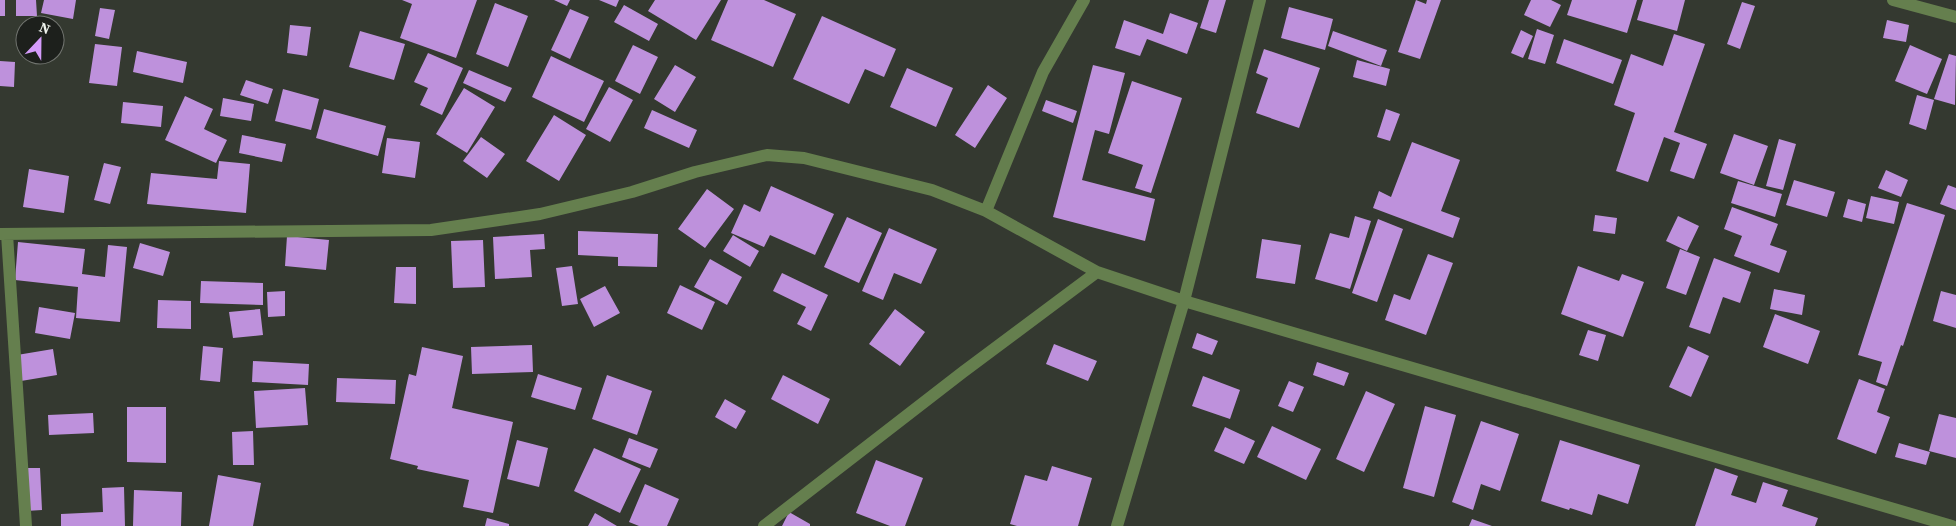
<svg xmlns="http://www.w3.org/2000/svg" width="1956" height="526" viewBox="0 0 1956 526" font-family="'Source Serif 4',serif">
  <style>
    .building { fill: #be91dc }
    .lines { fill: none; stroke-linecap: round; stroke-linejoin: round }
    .minor { stroke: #657f4e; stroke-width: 12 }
  </style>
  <rect width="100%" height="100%" fill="#343930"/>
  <path class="building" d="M0 0H5V16H0Z
    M16 0H36L37 16H16Z
    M44 0H76L73 19 41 13Z
    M402 0H477L456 58 400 38 412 4Z
    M554 0H570L567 6Z
    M599 0H619L616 7Z
    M655 0H721L696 40 648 11Z
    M728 0H764L796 14 773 67 711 40Z
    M1209 0H1226L1216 33 1200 28Z
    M1416 0 1426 4 1427 0H1441L1420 59 1398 52Z
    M1531 0H1551L1561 5 1550 27 1524 15Z
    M1572 0H1637L1627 33 1567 15Z
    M1643 0H1685L1677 31 1637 20Z
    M1742 2 1755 6 1740 49 1727 44Z
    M495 3 528 16 508 67 476 54Z
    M624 5 658 24 649 41 614 22Z
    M1289 7 1333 19 1325 50 1281 38Z
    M100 8 115 10 109 39 95 36Z
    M570 9 589 17 570 59 551 50Z
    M1170 13 1198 23 1187 54 1147 39 1140 56 1115 48 1124 20 1163 34Z
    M822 16 896 49 884 77 865 69 849 104 793 79Z
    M1887 20 1909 25 1906 42 1883 38Z
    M290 25 311 27 307 56 287 53Z
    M1537 29 1554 35 1545 64 1528 59Z
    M1521 30 1533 36 1523 58 1511 53Z
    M360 31 405 44 394 80 349 67Z
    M1333 31 1387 50 1381 66 1328 46Z
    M1674 34 1705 44 1674 132 1707 144 1694 179 1670 171 1680 143 1664 137 1648 182 1616 171 1635 113 1614 105 1631 54 1663 66Z
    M1564 39 1622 60 1613 84 1556 63Z
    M95 44 122 47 117 86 89 83Z
    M633 45 658 57 640 94 615 81Z
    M1910 45 1942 59 1927 94 1895 81Z
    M1264 49 1320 68 1299 128 1256 113 1268 78 1256 73Z
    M137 51 187 62 183 83 133 72Z
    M428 53 463 68 442 115 420 105 428 88 414 82Z
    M1949 54 1956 56 1955 105 1934 99Z
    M551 56 604 81 584 122 532 97Z
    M1357 60 1390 69 1386 86 1353 77Z
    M0 61 15 62 14 87 0 86Z
    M675 65 696 77 675 112 654 99Z
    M1093 65 1125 73 1109 134 1095 130 1082 180 1155 199 1145 241 1053 217Z
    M907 68 953 88 936 127 890 107Z
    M469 70 512 88 505 102 463 83Z
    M246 80 273 89 268 104 240 95Z
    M1132 81 1182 98 1151 193 1135 188 1143 165 1108 153Z
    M988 85 1007 98 975 148 955 135Z
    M609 87 633 100 610 142 586 129Z
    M464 88 495 107 467 153 436 134Z
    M283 89 319 99 311 130 275 121Z
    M1917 95 1934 100 1926 130 1909 124Z
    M185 96 213 109 204 129 227 140 216 163 165 140Z
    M223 98 254 104 251 121 220 116Z
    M1046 100 1077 111 1073 123 1042 111Z
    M123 102 163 106 161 127 121 123Z
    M324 109 386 126 378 156 316 138Z
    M1386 109 1400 114 1390 141 1377 137Z
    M652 110 697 130 689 148 644 128Z
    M554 115 586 135 559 181 526 161Z
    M1734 134 1768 146 1754 185 1720 173Z
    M242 135 286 144 282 162 239 153Z
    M481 137 505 154 487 178 463 161Z
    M387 138 420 142 415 178 382 173Z
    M1779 139 1796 144 1783 190 1766 186Z
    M1412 142 1460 160 1441 211 1460 218 1453 238 1373 208 1379 191 1391 197Z
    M219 161 250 164 246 213 147 204 151 173 217 179Z
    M104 163 121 167 110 204 94 200Z
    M29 169 69 176 64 213 23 207Z
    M1886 170 1908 180 1901 197 1878 188Z
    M1794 180 1835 192 1827 217 1786 205Z
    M1738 181 1782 194 1775 217 1731 203Z
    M1948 185 1956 188V210L1940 204Z
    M771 186 834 214 815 255 770 235 764 247 731 233 744 204 760 212Z
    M707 189 734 209 705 248 678 229Z
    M1871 196 1899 202 1894 224 1866 218Z
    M1848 199 1866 204 1862 222 1843 217Z
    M1907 203 1945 215 1903 346 1901 345 1887 386 1876 382 1882 362 1858 355Z
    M1732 207 1778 224 1770 245 1787 251 1779 273 1734 256 1742 236 1724 229Z
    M1595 215 1617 218 1615 234 1593 231Z
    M1355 216 1371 221 1350 289 1315 279 1330 233 1349 238Z
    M1678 216 1699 226 1687 251 1666 241Z
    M847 217 882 233 859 283 824 267Z
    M1378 219 1403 229 1377 302 1352 293Z
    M889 228 937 249 921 284 894 273 883 300 862 291Z
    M578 231 658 234 657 267 618 266V257L578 255Z
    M544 234 545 249 530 250 532 277 495 279 493 237Z
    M733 235 759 251 750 267 723 251Z
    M287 236 329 240 326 270 285 266Z
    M1262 239 1301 245 1295 284 1256 278Z
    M483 240 485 287 453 288 451 241Z
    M18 242 85 249 82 274 105 277 108 245 127 247 120 322 76 318 78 287 15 280Z
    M140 243 170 252 163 276 133 268Z
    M1680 249 1700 257 1686 295 1666 288Z
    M1428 254 1453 263 1426 335 1385 320 1394 294 1410 300Z
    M1714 258 1751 272 1740 303 1723 297 1710 334 1689 327Z
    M710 259 742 277 727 305 694 287Z
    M572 266 578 304 562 306 556 268Z
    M1578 266 1619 281 1622 274 1644 282 1623 337 1561 314Z
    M396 267H416V304L394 303Z
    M782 273 828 295 811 331 797 324 806 307 773 291Z
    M201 281 263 283V305L200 303Z
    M680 285 715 302 702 330 667 313Z
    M605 286 620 313 594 327 580 299Z
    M1774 289 1805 295 1802 315 1770 309Z
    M285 291V316L268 317 267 292Z
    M1941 291 1956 295V328L1933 321Z
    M158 300 191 301V329L157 328Z
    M39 307 75 313 70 339 35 333Z
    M260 309 263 335 233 338 229 312Z
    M895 309 925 332 900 366 869 344Z
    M1775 314 1820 331 1808 364 1763 347Z
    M1588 330 1606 335 1598 361 1579 355Z
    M1197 333 1218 341 1212 355 1192 348Z
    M1054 344 1097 361 1088 381 1046 364Z
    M532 345 533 372 472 374 471 347Z
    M203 346 223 348 220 382 200 380Z
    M1688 346 1709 356 1691 397 1669 387Z
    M422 347 463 356 452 408 513 422 493 513 463 507 469 480 417 469 418 466 390 459 409 374 416 376Z
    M53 349 57 375 21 381 17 355Z
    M253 361 309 364 308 385 252 382Z
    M1317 362 1349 373 1344 386 1313 375Z
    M538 374 582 388 575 410 531 397Z
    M607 375 652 391 637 435 592 419Z
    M783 375 830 399 818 424 771 399Z
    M1203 376 1240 390 1230 419 1192 406Z
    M337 378 396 380 395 404 336 402Z
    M1859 379 1885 389 1877 412 1890 417 1876 454 1837 439Z
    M1289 381 1304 387 1293 412 1278 406Z
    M305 388 308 425 256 428 254 391Z
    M1366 391 1395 404 1364 472 1336 459Z
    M725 399 746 411 736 429 715 417Z
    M1425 406 1456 415 1434 497 1403 488Z
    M127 407H166V463L127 462Z
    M93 413 94 433 49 435 48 415Z
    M1939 414 1956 418V458L1929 451Z
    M1481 421 1519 434 1500 491 1481 484 1473 510 1452 502Z
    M1272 426 1321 449 1306 480 1257 457Z
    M1225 427 1255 441 1244 464 1214 451Z
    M253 431 254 465H233L232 432Z
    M629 438 658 449 650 468 622 457Z
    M517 440 548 448 539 487 507 479Z
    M1560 440 1640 465 1628 504 1598 494 1592 515 1570 508 1569 510 1541 501Z
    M1899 443 1930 452 1926 465 1895 457Z
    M594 448 641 469 620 513 574 491Z
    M876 460 923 478 905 526H890L856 513Z
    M1052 466 1092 478 1078 526H1017L1010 524 1025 475 1047 481Z
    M23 468H40L42 510 26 511Z
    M1715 468 1738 476 1731 495 1756 503 1763 482 1788 490 1782 506 1818 518 1815 526H1695Z
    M218 475 261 483 253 526H209Z
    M645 484 679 499 667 526H639L629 522Z
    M124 487 125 526H61V514L103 512 102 488Z
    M134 490 182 492 181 526H133Z
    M789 512 810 524V526H782Z
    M595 513 617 526H588Z
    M487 518 509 524V526H485Z
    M1472 519 1492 526H1469Z"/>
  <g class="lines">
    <path class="minor" d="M1893 0 1956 17
      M986 211 1043 72 1084 0
      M0 234 431 230 540 214 632 192 695 172 767 155 804 158 932 190 986 211 1097 272 1184 301 1952 526
      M7 234 26 526
      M764 526 963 372 1097 272
      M1117 526 1184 301 1260 0"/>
  </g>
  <g transform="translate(40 40) rotate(22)"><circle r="24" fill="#1d201c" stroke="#71746f"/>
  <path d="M0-4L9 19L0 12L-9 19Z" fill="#d59cfb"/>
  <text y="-8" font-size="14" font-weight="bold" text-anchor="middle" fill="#eef2ec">N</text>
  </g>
</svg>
